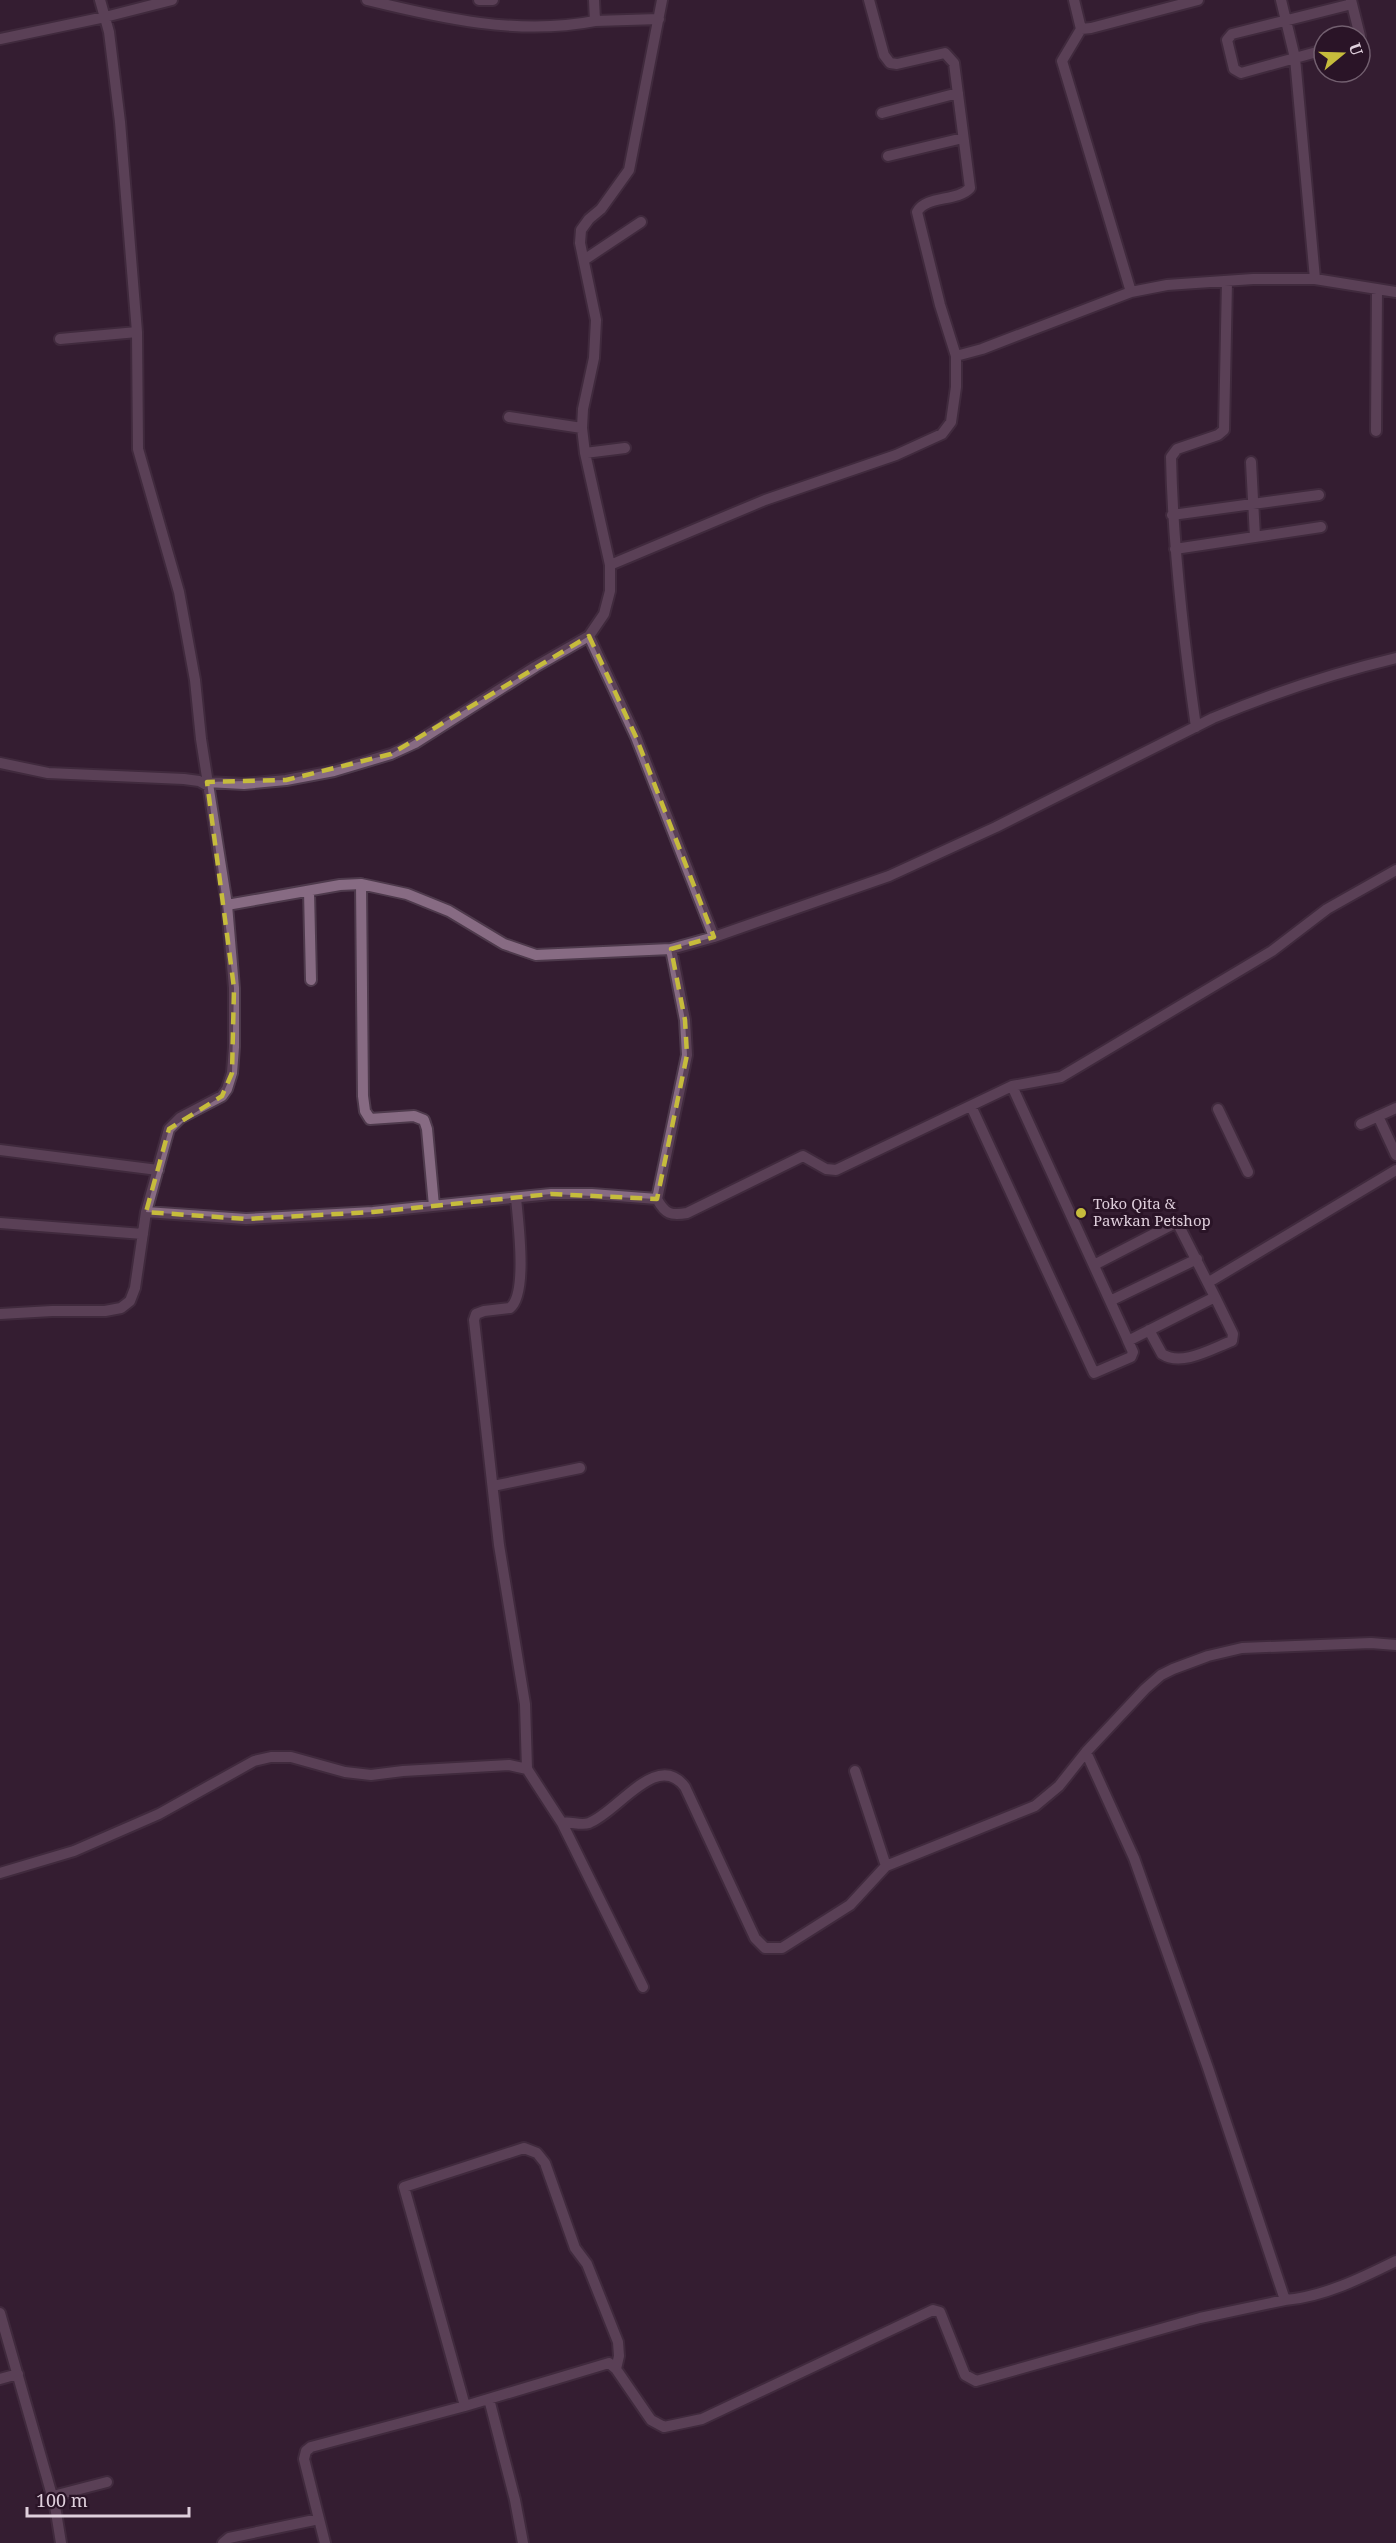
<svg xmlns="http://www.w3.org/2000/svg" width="1396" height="2543" viewBox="0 0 1396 2543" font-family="'Noto Serif',serif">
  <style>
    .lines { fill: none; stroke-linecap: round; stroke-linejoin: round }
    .street-casing { stroke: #4e3a4c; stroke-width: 14 }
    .street { stroke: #876b83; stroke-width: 10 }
    .marked { fill: none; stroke: #c6bc3c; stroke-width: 4.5; stroke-dasharray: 12 8; stroke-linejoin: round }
    .poi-dot { fill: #c6bc3c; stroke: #2a1427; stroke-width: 2 }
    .labels { text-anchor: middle; stroke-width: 6; stroke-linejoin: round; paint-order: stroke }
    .poi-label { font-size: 15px; fill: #dfcfdc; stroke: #2a1427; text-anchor: start }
  </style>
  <rect width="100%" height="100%" fill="#341d31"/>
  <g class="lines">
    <g class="street-casing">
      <path id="street" d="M367 0C440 18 519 36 595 21
        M479 0H493
        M594 0 595 21 659 19
        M869 0 884 55 890 63 897 64 945 53 954 63 970 188C957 202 926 195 917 212L940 305 956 356 982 349 1131 292 1167 285 1253 279H1315L1396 292
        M1074 0 1081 29 1062 61 1131 292
        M1281 0 1295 58 1315 279
        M1351 0 1360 36
        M1081 29 1091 28 1198 0
        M0 39 105 17 172 0
        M1324 50 1241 73 1234 69 1227 40 1232 34 1352 4
        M882 113 958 93
        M888 156 963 138
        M584 260 641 222
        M60 339 137 332
        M509 417 582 428
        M1376 431 1377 289
        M585 453 625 448
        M1251 462 1255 537
        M1172 515 1319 495
        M1175 549 1321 527
        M610 565 765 500 896 455 942 434 951 422 956 387V356
        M589 636 636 737 714 937
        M1196 727C1183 636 1173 549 1171 457L1177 449 1218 435 1224 430 1227 281
        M0 763 48 773 184 779 199 781 208 786
        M207 782 244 784 286 780 334 771 391 754 415 743 535 667 589 636 604 614 610 591V565L585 453 582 428 583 409 594 358 596 320 580 243 581 230 589 219 601 209 629 170 662 0
        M361 884 363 1096 365 1111 370 1119 414 1116 424 1120 427 1129 434 1206
        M309 891 311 980
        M227 905 340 885 361 884 407 894 449 911 504 944 536 955 671 949 714 937 889 876 996 827 1213 718C1273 693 1333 673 1396 658
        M1012 1086 1126 1336 1128 1341 1215 1297 1177 1222 1094 1265
        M971 1106 1094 1373 1131 1357 1133 1352 1128 1341
        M1218 1109 1248 1172
        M1378 1116 1396 1155
        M1361 1124 1396 1108
        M0 1150 158 1170
        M516 1198C518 1221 528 1294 510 1308L484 1311 476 1314 474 1320 499 1545 525 1704 527 1769 562 1823 643 1987
        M657 1199C665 1214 671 1216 687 1213L803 1156 826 1169 836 1170 1012 1086 1061 1077 1272 951 1327 909 1396 870
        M146 1212 246 1219 373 1212 551 1194H592L657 1199 687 1055 685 1020 671 949
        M0 1223 143 1234
        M1209 1282 1396 1170
        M1110 1301 1197 1259
        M0 1314 52 1311H105L121 1308 130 1301 135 1288 146 1212 169 1129 180 1118 222 1096 227 1089 232 1073 234 1047V988L227 905 201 739 195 680 179 592 138 449 137 332 120 122 109 32 100 0
        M1149 1330 1162 1354C1182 1367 1213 1348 1232 1341L1233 1334 1215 1297
        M493 1486 580 1468
        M1086 1752 1134 1858 1208 2068 1285 2300C1323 2297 1362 2278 1396 2261
        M855 1771 886 1866
        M562 1823C571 1821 580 1826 589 1823 618 1812 657 1750 685 1787L755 1938 765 1948H782L850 1905 886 1866 1035 1806 1059 1786 1086 1752 1145 1689 1161 1675 1173 1669 1208 1656 1242 1648 1371 1643 1396 1645
        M0 1873 74 1851 159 1814 254 1761 271 1757H291L345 1772 371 1775 403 1771 509 1765 527 1769
        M0 2313 55 2506 61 2543
        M0 2379 18 2374
        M489 2399 515 2500 523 2543
        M465 2406 404 2187 524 2148 537 2153 545 2163 575 2248 587 2264 618 2342 619 2356 616 2369
        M53 2496 107 2482
        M223 2543 229 2538 319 2519
        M325 2543 304 2459 306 2451 311 2447 465 2406 609 2363 616 2369 651 2420 664 2427 702 2419 933 2310 940 2312 965 2375 976 2381 1200 2318 1285 2300"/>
    </g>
    <use href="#street" class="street"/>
  </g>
  <path d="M0 0H1396V2543H0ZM589 636 636 737 714 937 671 949 685 1020 687 1055 657 1199 551 1194 373 1212 246 1219 146 1212 169 1129 222 1096 232 1073 234 988 207 782 286 780 391 754Z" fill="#341d31" fill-opacity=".55" fill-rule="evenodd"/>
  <path class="marked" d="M589 636 636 737 714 937 671 949 685 1020 687 1055 657 1199 551 1194 373 1212 246 1219 146 1212 169 1129 222 1096 232 1073 234 988 207 782 286 780 391 754Z"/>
  <circle class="poi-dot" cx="1081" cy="1213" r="6"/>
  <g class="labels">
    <g class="poi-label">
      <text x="1093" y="1209">Toko Qita &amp;<tspan x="1093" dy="17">Pawkan Petshop</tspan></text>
    </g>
  </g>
  <g transform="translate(1342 54) rotate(71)"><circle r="28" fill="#2a1427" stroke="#725f6f" stroke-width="1.5"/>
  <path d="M0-4.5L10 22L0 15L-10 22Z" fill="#c6bc3c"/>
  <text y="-9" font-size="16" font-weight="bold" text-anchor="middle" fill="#dfcfdc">U</text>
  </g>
  <path d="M27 2507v9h162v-9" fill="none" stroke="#dfcfdc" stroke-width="3"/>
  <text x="36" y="2507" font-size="18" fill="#dfcfdc" stroke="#2a1427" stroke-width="4.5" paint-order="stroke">100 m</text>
</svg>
